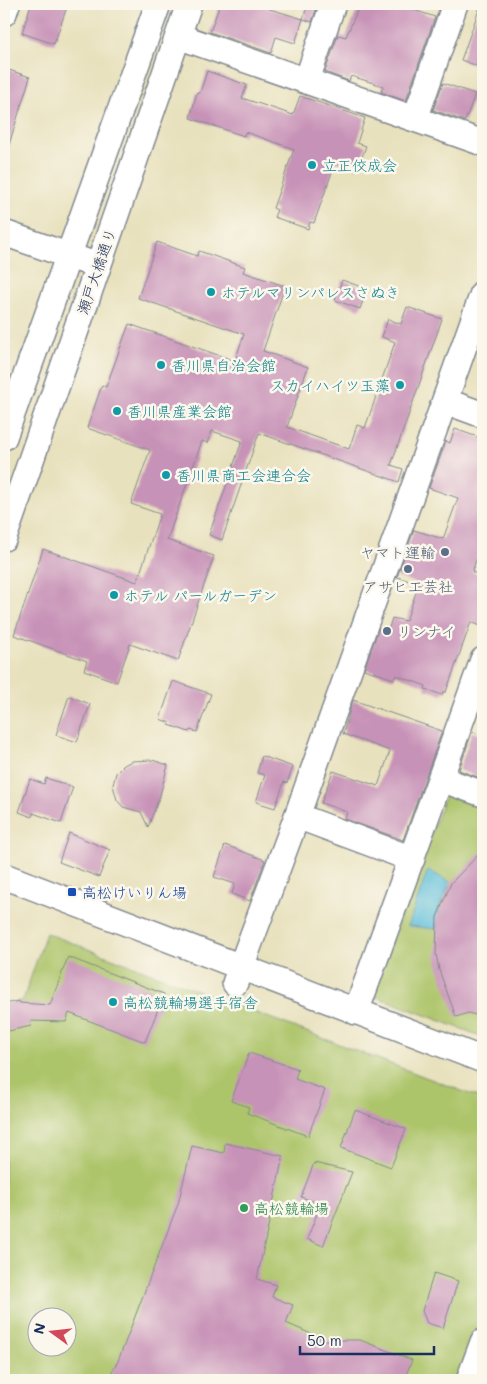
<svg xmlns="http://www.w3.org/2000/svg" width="487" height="1384" viewBox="0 0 487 1384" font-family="Mali,'Klee One',sans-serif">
<rect width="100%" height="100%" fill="#fbf7ec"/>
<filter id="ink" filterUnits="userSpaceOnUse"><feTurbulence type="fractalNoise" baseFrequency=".02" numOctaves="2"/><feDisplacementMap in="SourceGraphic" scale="10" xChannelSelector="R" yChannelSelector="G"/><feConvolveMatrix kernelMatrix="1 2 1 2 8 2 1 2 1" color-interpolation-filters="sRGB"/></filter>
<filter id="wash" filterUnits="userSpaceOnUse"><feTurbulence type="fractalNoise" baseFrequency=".0096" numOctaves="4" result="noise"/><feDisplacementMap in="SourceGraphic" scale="20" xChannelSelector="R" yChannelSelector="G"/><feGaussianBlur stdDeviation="1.12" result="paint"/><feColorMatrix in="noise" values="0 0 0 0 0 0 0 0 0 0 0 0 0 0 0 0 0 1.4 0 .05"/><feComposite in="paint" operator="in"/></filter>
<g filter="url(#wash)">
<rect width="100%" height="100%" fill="#e8e1bd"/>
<path fill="#adc56b" stroke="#647a64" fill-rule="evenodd" d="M451 792 483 803V1037L372 995 445 795Z
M46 933 483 1099V1325L464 1380H4V1005L23 1000ZM38 1316H68V1346H38Z"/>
<path fill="#5cbeda" stroke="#3c769c" d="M428 870 451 883 440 905 436 929 408 926Z"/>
<g id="blocks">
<path fill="#c792b7" d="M31 4H68L54 44 22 33Z
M220 4H272L270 9 303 19 295 43 276 37 271 53 210 32Z
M308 4 317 6 312 22 303 19Z
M360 4H416L414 10 435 17 406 101 381 92 383 86 351 76 349 81 325 72 338 35 346 37Z
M481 4H483V68L461 60Z
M6 69 30 77 7 151 4 150V78Z
M207 71 247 85 242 98 293 115 300 96 365 118 357 143 366 146 358 168 336 161 314 223 310 222 308 229 274 217 277 210 273 208 294 149 245 132 244 136 190 118 197 92 200 93Z
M443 83 475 94 465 121 433 110Z
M157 242 197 256 199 251 245 267 243 272 285 286 263 351 308 367 287 427 349 449 357 425 365 428 395 342 382 337 388 319 401 324 407 307 442 319 391 465 403 469 399 482 259 433 222 540 209 535 242 441 212 431 208 443 202 441 167 540 214 556 178 661 130 644 117 682 84 670 87 661 14 635 43 549 137 582 160 514 131 504 150 450 87 428 102 385 106 387 129 324 235 361 244 334 138 298Z
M342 280 367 289 360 309 335 300Z
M455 429 483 439V539L472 572 483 576V627L471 622 446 692H443L442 695 425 689 426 686 396 675 394 679 364 669 379 628 388 631 392 618 406 621 419 584 397 577 414 530 443 539 458 498 429 488 446 441 450 443Z
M173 681 211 694 197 732 190 730 189 732 169 725 170 723 160 719Z
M69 696 90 704 77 742 56 735Z
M353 700 442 731 403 840 345 819 347 812 321 803 333 771 378 786 390 751 343 734Z
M472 732 483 735V779L459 770Z
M262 756 293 767 287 783 284 782 275 808 256 802 265 775 257 773Z
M152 760 168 765 160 795 148 827 141 812 123 807 117 800 113 785 116 773 124 765 132 761Z
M46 778 73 787 61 823 33 813 32 817 19 812 30 779 44 784Z
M69 833 110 850 99 877 59 862Z
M225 845 265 860 250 901 232 894 235 884 214 877Z
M483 850V1017L468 1013 456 1017 439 970 436 954 437 917 451 883Z
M68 957 164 994 145 1042 69 1013 66 1022 30 1021 31 1026 4 1032V1004L19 1001 20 1003 50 1005Z
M249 1053 298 1069 295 1079 325 1090 308 1136 247 1113 249 1107 231 1101Z
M355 1110 406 1129 391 1167 341 1148Z
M225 1143 283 1156 257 1279 276 1285 272 1297 293 1305 286 1323 325 1340H360L412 1360 404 1380H107L118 1361 178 1204 192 1146 224 1153Z
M314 1163 352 1172 323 1246 307 1239 321 1204 301 1197Z
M434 1273 458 1281 443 1328 427 1323 422 1311Z"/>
</g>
</g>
<g filter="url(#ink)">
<use href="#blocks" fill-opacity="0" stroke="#82888e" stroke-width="1"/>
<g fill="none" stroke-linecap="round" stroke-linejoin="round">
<defs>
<path id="minor" d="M4 13 7 4
M178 36 483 143
M307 80 333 4
M415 119 455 4
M4 233 84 261
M445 401 483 415
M4 437 158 4
M4 538 189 4
M441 779 483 794
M297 816 412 859
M4 876 483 1060
M235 983 297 816 483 293
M356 1012 483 660
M469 1380 483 1342"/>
</defs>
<use href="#minor" stroke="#82888e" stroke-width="28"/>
<use href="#minor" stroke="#fff" stroke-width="25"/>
</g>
</g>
<g fill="#0f9aa8" stroke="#fbf7ec" stroke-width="2">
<circle cx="312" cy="165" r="5"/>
<circle cx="211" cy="292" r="5"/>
<circle cx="161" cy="365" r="5"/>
<circle cx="400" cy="385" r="5"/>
<circle cx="117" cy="411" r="5"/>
<circle cx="166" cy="475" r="5"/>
<circle cx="114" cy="595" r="5"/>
<circle cx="113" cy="1002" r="5"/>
</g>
<g fill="#5c6f8a" stroke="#fbf7ec" stroke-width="2">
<circle cx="445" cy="552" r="5"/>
<circle cx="408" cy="569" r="5"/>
<circle cx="387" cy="631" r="5"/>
</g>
<rect fill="#1a4fb4" stroke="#fbf7ec" stroke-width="2" x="67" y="887" width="10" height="10" rx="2.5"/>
<circle fill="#2e9e5b" stroke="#fbf7ec" stroke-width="2" cx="244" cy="1208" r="5"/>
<g text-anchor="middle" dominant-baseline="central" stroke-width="5" stroke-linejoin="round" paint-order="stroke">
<g font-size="15" fill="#0d838f" stroke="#fbf7ec" text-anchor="start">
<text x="322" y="165">立正佼成会</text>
<text x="221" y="292">ホテルマリンパレスさぬき</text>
<text x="171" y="365">香川県自治会館</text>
<text x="390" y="385" text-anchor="end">スカイハイツ玉藻</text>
<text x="127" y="411">香川県産業会館</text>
<text x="176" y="475">香川県商工会連合会</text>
<text x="124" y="595">ホテル パールガーデン</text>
<text x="123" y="1002">高松競輪場選手宿舎</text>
</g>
<g font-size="15" fill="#1b2f5e" stroke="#fbf7ec">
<text transform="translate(96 271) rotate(-71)">瀬戸大橋通り</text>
</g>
<g font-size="15" fill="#4e5e75" stroke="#fbf7ec" text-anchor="end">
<text x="435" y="552">ヤマト運輸</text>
<text x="408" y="586" text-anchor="middle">アサヒ工芸社</text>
<text x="397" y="631" text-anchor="start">リンナイ</text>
</g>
<g font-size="15" fill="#164399" stroke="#fbf7ec" text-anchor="start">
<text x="82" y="892">高松けいりん場</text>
</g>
<g font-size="15" fill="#27864d" stroke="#fbf7ec" text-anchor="start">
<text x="254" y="1208">高松競輪場</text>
</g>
</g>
<rect width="487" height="1384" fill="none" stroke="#fbf7ec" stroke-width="20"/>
<g transform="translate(52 1332) rotate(285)"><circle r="24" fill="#fbf7ec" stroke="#a1a7b3"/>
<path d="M0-4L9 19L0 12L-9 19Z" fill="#d1495b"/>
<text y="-8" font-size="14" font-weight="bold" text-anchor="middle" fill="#1b2f5e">N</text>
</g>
<path d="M300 1346v8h134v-8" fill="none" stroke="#1b2f5e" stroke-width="2.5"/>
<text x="307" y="1346" font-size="15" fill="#1b2f5e" stroke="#fbf7ec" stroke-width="4" paint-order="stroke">50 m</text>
</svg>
